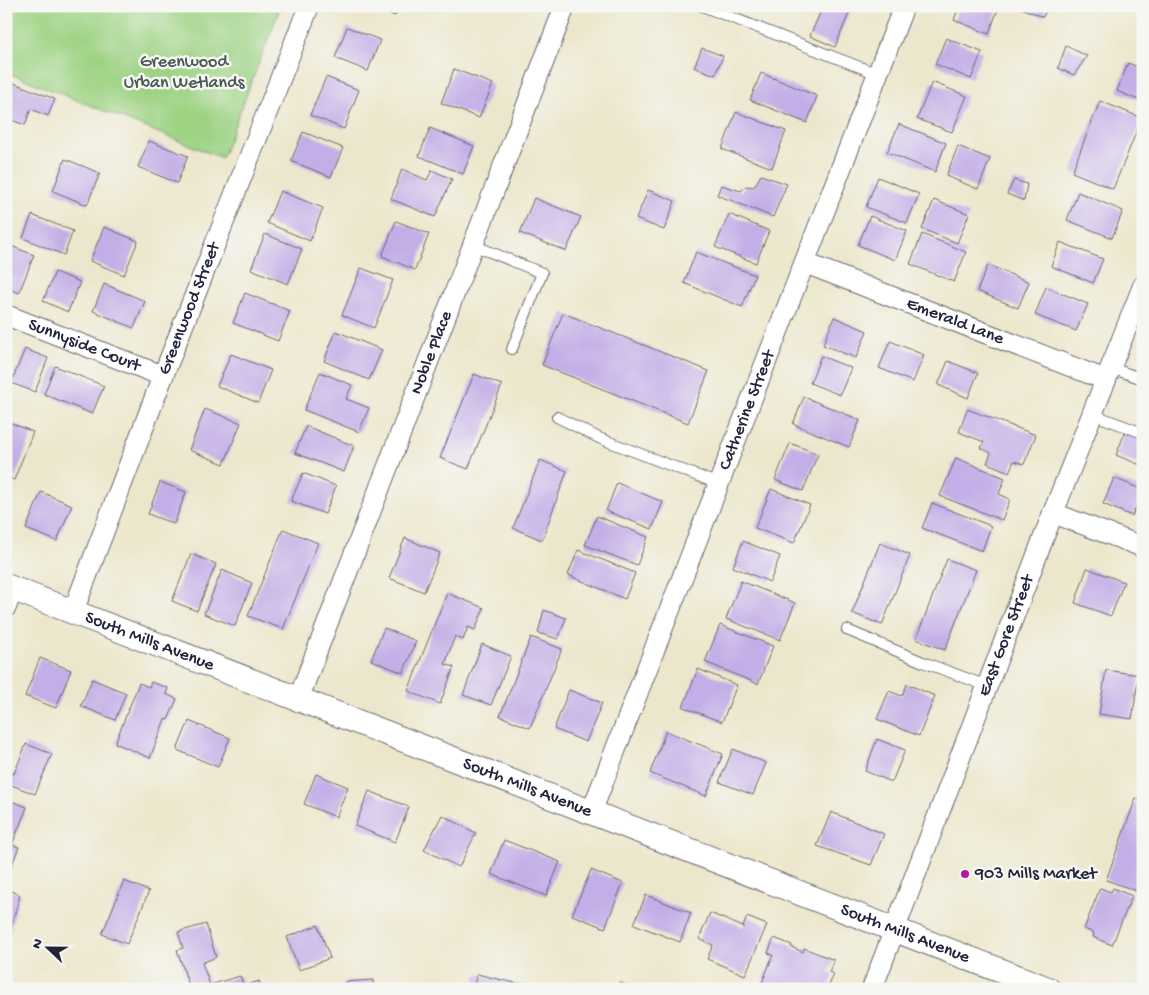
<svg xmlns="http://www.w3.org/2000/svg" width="1149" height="995" viewBox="0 0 1149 995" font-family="'Gochi Hand',sans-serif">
<rect width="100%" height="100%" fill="#f6f6f2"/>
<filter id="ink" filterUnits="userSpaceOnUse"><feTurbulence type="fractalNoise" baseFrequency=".02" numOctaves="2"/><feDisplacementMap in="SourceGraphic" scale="10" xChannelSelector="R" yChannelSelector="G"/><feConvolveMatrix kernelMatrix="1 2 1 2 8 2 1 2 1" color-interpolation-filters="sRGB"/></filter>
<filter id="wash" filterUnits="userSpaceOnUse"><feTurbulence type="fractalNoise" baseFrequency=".0096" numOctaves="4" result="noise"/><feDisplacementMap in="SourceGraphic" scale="20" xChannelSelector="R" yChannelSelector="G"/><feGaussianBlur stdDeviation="1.12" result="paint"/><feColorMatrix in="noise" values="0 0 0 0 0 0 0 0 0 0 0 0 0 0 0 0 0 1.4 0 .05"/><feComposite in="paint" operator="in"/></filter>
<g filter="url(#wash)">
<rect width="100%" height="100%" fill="#ece7cc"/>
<path fill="#9ed384" stroke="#607a60" d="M6 6H281L222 158 6 72Z"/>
<g id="blocks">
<path fill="#c4aee7" d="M372 6H399L395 16Z
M823 6H852L835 47 810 36Z
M959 6H999L989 34 954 20Z
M1016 6H1048L1043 17Z
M347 27 380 40 368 71 335 58Z
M946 38 982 52 971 79 935 64Z
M1066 46 1087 56 1074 75 1058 68Z
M702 48 723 56 715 75 694 67Z
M1128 63 1143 69V102L1117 91Z
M454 69 493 84 479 118 441 103Z
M761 73 817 96 807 123 750 100Z
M326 77 359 90 344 129 310 115Z
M6 80 55 99 48 116 31 109 25 125 6 118Z
M932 82 967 96 952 132 917 119Z
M1100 101 1142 118 1113 189 1072 172Z
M736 112 786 131 772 168 722 149Z
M899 124 946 143 935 172 887 152Z
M430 128 474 146 463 174 419 156Z
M303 132 343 148 331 177 291 161Z
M149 141 188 156 177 183 138 167Z
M958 146 990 159 978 189 946 176Z
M65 159 100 173 87 205 53 191Z
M402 169 427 180 432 170 452 179 435 217 391 199Z
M761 175 787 184 773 217 717 195 721 185 741 191 746 186 754 187Z
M878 177 919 194 907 223 866 207Z
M1014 180 1027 184 1024 201 1007 194Z
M648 190 675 201 664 230 636 219Z
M280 191 323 208 310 241 267 223Z
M1078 192 1123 211 1112 238 1067 220Z
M534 198 581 217 566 251 520 233Z
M934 200 969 214 957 243 922 229Z
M729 214 769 231 756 263 715 247Z
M32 215 73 231 64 255 23 238Z
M870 216 907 231 895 260 858 245Z
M396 221 429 234 415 270 382 256Z
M104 227 138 241 124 275 90 261Z
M265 234 302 249 288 284 251 269Z
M922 234 966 252 954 282 910 264Z
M1060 242 1103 259 1093 283 1051 266Z
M11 246 34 255 19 293 6 288V258Z
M696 252 755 275 742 307 684 283Z
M988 265 1029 282 1018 308 977 291Z
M361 268 393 280 374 328 342 315Z
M55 272 80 282 68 312 43 301Z
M104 284 145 301 134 328 93 311Z
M1046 287 1088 304 1076 331 1035 315Z
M245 293 290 311 278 341 233 323Z
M563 313 709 371 688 423 542 365Z
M834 317 867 331 856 358 823 345Z
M336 331 382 350 369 380 324 361Z
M890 341 924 355 913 382 879 368Z
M25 349 48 358 35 392 11 383Z
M231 354 271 370 258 403 217 386Z
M821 356 851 368 840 395 810 383Z
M948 361 978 373 968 398 938 385Z
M55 366 104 386 92 414 44 394Z
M320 372 352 385 346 399 369 408 359 432 304 410Z
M474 374 502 385 468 469 440 458Z
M804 397 860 420 849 447 793 424Z
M205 409 241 423 224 464 189 450Z
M967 409 1036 435 1024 464 1014 461 1009 472 987 463 991 453 981 448 984 442 959 432Z
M6 421 33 432 14 480 6 477Z
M306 426 354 446 344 472 295 453Z
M1126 430 1143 437V466L1116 455Z
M790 443 818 454 803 491 775 480Z
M956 458 1005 478 999 494 1010 499 1002 520 940 496Z
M540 460 567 471 542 540 513 528Z
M303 473 336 486 325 514 291 501Z
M1114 478 1143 490 1132 516 1103 504Z
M160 482 186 492 174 524 148 514Z
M617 483 663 502 652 529 606 511Z
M771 489 810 505 794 543 755 528Z
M41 492 72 505 57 541 26 529Z
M932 503 991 526 982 551 922 528Z
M597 516 648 537 637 565 585 545Z
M283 529 318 543 283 629 248 616Z
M405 538 440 553 424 592 389 578Z
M743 541 780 556 770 582 733 567Z
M880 543 910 555 882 625 852 613Z
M578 550 635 573 625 599 568 575Z
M191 554 216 564 197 611 172 601Z
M947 559 976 570 945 650 916 639Z
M1087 568 1124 582 1111 616 1075 603Z
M222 570 252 583 235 626 204 614Z
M741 581 795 603 780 640 726 619Z
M447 593 484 608 475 630 468 627 463 640 455 636 445 664 454 667 440 704 408 691Z
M544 610 566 618 558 639 538 633Z
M720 625 773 646 758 684 705 662Z
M384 628 416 641 403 673 371 660Z
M531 637 562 649 530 728 500 716Z
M482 644 511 656 491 705 463 695Z
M40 658 71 670 56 708 25 696Z
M698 669 737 685 722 722 683 707Z
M1106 670 1139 675 1132 719 1099 714Z
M92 679 126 693 115 720 81 706Z
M151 682 168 688 166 694 177 699 168 720 165 719 150 758 115 743 139 683 149 687Z
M907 684 935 696 919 736 877 719 889 691 902 696Z
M569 690 602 703 586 742 554 729Z
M189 721 230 738 218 767 177 750Z
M666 731 723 754 706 796 650 773Z
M877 739 905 750 892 782 865 771Z
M26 744 52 754 35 794 6 783V771L14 774Z
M733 749 766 763 753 795 719 782Z
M316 774 348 787 336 817 304 804Z
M369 791 409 807 395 842 355 826Z
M1136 798 1143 801V893L1106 880Z
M6 799 27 807 12 845 19 847 8 875 6 874Z
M831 812 884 834 871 865 817 846Z
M442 815 476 833 459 867 424 850Z
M504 840 560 862 546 896 491 874Z
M591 870 623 883 605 928 572 915Z
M124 881 149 891 127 944 102 934Z
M1100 888 1111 892 1113 888 1132 896 1112 945 1093 937 1094 933 1084 929Z
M6 889 20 895 7 941H6Z
M646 895 691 913 680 942 634 924Z
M710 913 743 927 747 917 767 925 745 975 707 959 713 945 699 939Z
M206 924 216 957 202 963 210 985 240 976 244 986 259 981 262 989H190L177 950 183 948 178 932Z
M318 925 330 958 299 970 287 937Z
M774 938 792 945 791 947 803 952 804 948 834 960 829 972 834 974 828 988 818 985 817 989 760 988 773 955 768 953Z
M477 974 536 988V989H473Z
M373 980V989H345L344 982Z
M619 982 636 989H617Z"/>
</g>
</g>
<g filter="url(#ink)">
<use href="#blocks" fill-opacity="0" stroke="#69676e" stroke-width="1"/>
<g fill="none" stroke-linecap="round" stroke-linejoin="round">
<defs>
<path id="service" d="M702 6 878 74
M473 245 542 273 512 349
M1111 368 1143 379
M1092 414 1143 433
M557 417 599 438 719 484
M847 630 923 662 987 686"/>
<g id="minor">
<path id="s1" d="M805 263 1106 380"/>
<path id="s2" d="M6 315 163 376"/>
<path d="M1053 513 1143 547"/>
<path d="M6 607 13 589"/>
<path id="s3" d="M73 612 163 376 309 6"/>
<path id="s4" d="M298 700 565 6"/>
<path id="s5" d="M591 813 904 6"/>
<path id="s6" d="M872 989 1053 513 1143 286"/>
</g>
<g id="tertiary">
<path id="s7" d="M6 586 1048 989"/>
</g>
</defs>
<use href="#service" stroke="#69676e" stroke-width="12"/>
<use href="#minor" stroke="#69676e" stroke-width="22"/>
<use href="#tertiary" stroke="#69676e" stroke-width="26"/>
<use href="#service" stroke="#fff" stroke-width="10"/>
<use href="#minor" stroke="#fff" stroke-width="20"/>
<use href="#tertiary" stroke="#fff" stroke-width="24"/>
</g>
</g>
<circle fill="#b5179e" stroke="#f6f6f2" stroke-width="2" cx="965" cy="874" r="5"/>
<g text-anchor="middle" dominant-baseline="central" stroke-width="5" stroke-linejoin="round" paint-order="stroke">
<g font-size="18" fill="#475751" stroke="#f6f6f2">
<text x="184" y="62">Greenwood<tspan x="184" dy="21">Urban Wetlands</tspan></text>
</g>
<g font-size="18" fill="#22223b" stroke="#f6f6f2">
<text stroke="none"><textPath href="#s3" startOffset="325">Greenwood Street</textPath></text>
<text stroke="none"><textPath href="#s1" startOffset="161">Emerald Lane</textPath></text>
<text stroke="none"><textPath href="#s2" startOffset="84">Sunnyside Court</textPath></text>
<text stroke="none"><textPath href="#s4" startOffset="372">Noble Place</textPath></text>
<text stroke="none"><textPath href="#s5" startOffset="432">Catherine Street</textPath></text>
<text stroke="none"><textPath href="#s6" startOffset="378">East Gore Street</textPath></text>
<text stroke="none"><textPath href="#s7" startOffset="154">South Mills Avenue</textPath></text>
<text stroke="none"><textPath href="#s7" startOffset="559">South Mills Avenue</textPath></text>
<text stroke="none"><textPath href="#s7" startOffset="964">South Mills Avenue</textPath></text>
</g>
<g font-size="18" fill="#22223b" stroke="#f6f6f2" text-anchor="start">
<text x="975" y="874">903 Mills Market</text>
</g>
</g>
<rect width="1149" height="995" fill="none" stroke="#f6f6f2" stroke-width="25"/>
<g transform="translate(48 948) rotate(292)" stroke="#f6f6f2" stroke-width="4" paint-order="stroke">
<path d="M0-4L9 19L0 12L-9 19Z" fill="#22223b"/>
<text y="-8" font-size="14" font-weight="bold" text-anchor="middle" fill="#22223b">N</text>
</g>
</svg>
